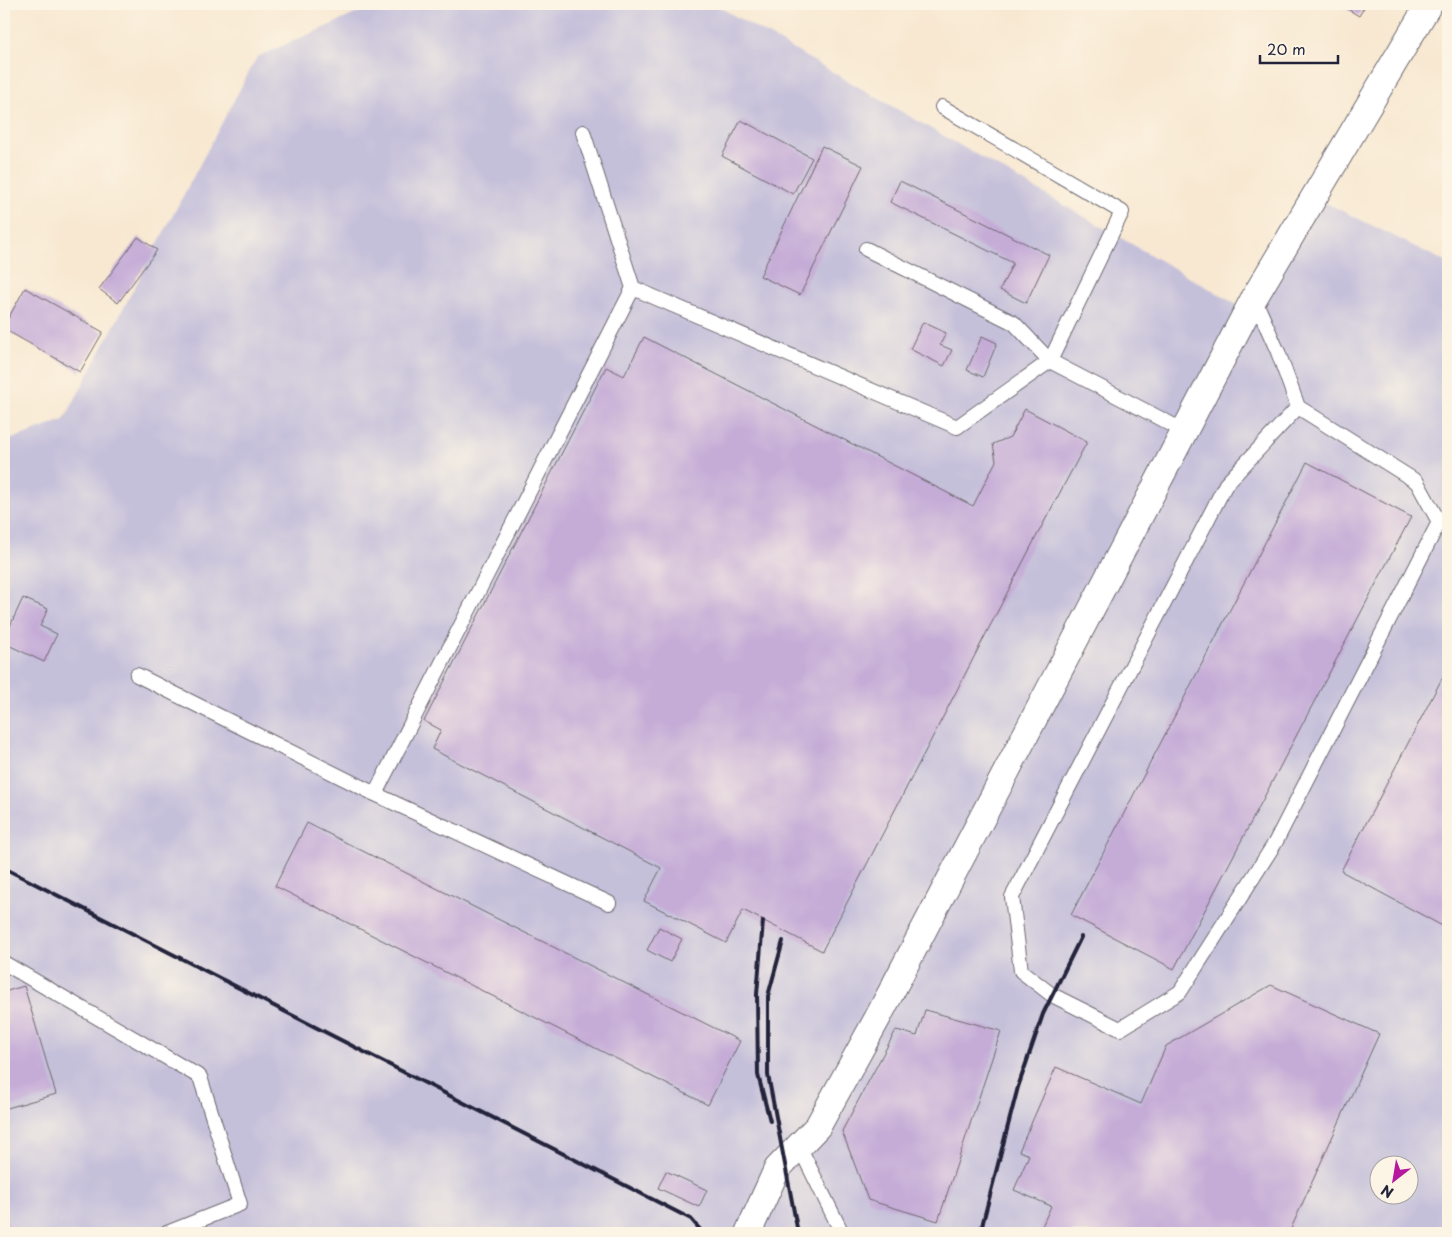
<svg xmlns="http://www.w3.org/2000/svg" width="1452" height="1237" viewBox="0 0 1452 1237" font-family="'Playpen Sans',sans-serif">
<rect width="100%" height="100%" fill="#fcf5e5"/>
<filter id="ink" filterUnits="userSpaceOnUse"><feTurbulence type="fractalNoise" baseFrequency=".02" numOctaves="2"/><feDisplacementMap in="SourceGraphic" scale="10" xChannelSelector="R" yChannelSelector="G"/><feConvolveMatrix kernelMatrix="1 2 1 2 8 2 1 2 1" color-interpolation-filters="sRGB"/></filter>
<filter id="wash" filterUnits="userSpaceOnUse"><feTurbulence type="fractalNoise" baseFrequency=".0096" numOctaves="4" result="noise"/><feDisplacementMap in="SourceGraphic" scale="20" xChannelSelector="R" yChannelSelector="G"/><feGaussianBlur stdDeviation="1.12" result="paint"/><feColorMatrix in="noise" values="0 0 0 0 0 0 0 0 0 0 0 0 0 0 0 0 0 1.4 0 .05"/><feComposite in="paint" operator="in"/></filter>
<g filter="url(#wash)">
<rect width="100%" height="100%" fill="#f8e8d1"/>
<path fill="#c5c0da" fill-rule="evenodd" d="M378 4H714L1243 308 1304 192 1448 263V1233H4V436L12 439 64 420 257 57ZM1380 1164H1410V1194H1380Z"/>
<g id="blocks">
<path fill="#c5acd7" d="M1339 4H1366L1359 16Z
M741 120 812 158 793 194 722 156Z
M822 146 863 166 800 295 760 276Z
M900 181 1049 255 1026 303 1000 290 1013 263 890 202Z
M138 237 157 250 118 303 99 289Z
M25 288 103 332 80 372 4 329V326Z
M923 322 946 333 940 345 952 350 944 366 910 349Z
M982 336 997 343 983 377 967 370Z
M644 337 973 506 996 461 993 444 1010 437 1025 409 1087 442 1035 539 822 951 743 910 726 943 644 901 661 868 432 749 441 730 424 721 606 367 624 376Z
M1307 462 1411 517 1174 969 1071 915Z
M23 598 48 609 40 626 57 634 44 662 4 643V639Z
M1448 667V929L1341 871Z
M307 823 740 1041 708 1105 275 886Z
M659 927 682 939 670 962 647 950Z
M1271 985 1379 1034 1289 1233H1039L1051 1206 1014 1190 1029 1155 1019 1151 1056 1067 1141 1104 1166 1046Z
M24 986 56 1094 4 1109V992Z
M925 1010 1001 1031 938 1221 868 1200 842 1131 896 1030 917 1036Z
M666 1171 707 1190 699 1207 658 1188Z
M4 1209V1208L11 1233H4Z"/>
</g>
</g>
<g filter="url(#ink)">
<use href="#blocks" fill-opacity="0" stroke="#6d6770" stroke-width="1"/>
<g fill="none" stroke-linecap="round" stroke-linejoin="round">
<defs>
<path id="lane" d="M583 132 633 288
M866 249 1014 323 1050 361 1184 431
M1254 298 1278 352 1298 407 1417 482 1439 522 1275 843 1180 992 1120 1029 1052 995 1021 971 1012 897 1226 484 1298 407
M137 675 375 794 633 288 957 427 1050 361 1122 212 942 107
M375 794 609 903
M4 963 200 1077 240 1204 167 1233
M799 1146 842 1233"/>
<path id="street" d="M748 1233 777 1169 818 1126 877 1019 1254 298 1429 4"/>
</defs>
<use href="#lane" stroke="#6d6770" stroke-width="16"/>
<use href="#street" stroke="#6d6770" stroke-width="28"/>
<use href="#lane" stroke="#fff" stroke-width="14"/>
<use href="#street" stroke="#fff" stroke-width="26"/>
<path stroke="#22223b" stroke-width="4" d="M4 868 691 1219 703 1233
M763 921 757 994 758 1075 770 1121
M783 941 768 996V1075L798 1233
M981 1233 983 1222 1018 1087 1043 1014 1081 937"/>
</g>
</g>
<rect width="1452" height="1237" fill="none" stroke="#fcf5e5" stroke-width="20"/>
<g transform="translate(1394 1180) rotate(211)"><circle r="24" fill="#fcf5e5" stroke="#a5a1a1"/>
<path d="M0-4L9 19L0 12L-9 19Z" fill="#b5179e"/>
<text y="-8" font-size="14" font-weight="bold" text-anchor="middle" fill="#22223b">N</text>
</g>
<path d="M1260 55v8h78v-8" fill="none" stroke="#22223b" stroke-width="2.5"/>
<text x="1267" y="55" font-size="15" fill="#22223b" stroke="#fcf5e5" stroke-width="4" paint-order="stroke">20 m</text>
</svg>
